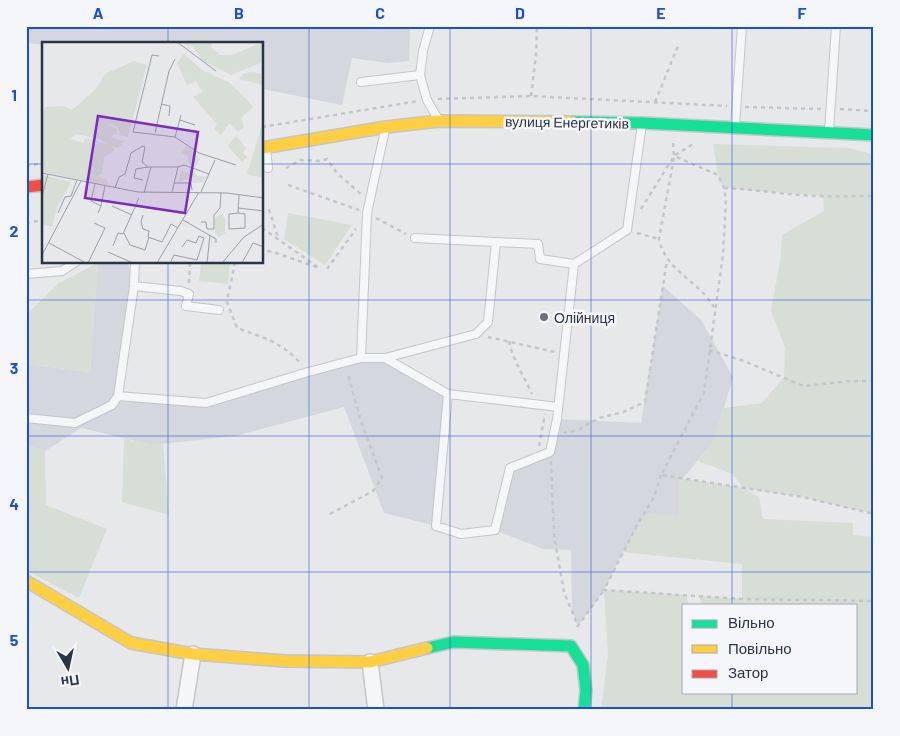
<svg xmlns="http://www.w3.org/2000/svg" width="900" height="736" viewBox="0 0 900 736" font-family="Barlow,sans-serif">
<rect width="100%" height="100%" fill="#e6e8ea"/>
<path fill="#d4d7dd" d="M26 26H410L409 61 388 63 352 58 342 105 263 89 262 44 44 45 26 43Z
M98 262 128 263 134 286 118 396 206 403 361 358H385L448 394 436 526 384 513 344 407 235 436 152 445 81 428 45 451 26 445V364L90 372Z
M663 286 701 320 733 377 714 441 679 483V516L645 514 623 552 604 590 578 626 572 611 571 550 543 549 495 530 510 468 550 452 557 419 641 423Z"/>
<path fill="#d6ded6" d="M713 144 850 148 874 155V514L803 497 745 489 759 497 763 519 853 523V535L874 537V710H601L608 655 604 590 686 595 689 605H684V692H856V605H702L699 596 742 599V564L623 552 645 514 679 515V478L743 488 733 474 698 461 714 441 724 408 762 403 784 377 785 347 771 311 781 256 782 235 824 211 823 196 724 188 718 175Z
M288 213 352 225 325 265 284 239Z
M98 263 90 372 26 364V306L31 310 59 283Z
M201 263H230L228 284 199 281Z
M124 439 152 445 163 444 169 515 122 502Z
M26 445 45 451 46 505 107 529 79 598 26 570Z"/>
<g fill="none" stroke-linecap="round" stroke-linejoin="round">
<defs>
<path id="lane" d="M420 75 423 51 430 26
M361 82 420 75 427 100 438 119
M735 126 742 26
M829 131 836 26
M266 149 268 168
M496 242 538 244 540 259 574 264
M135 262 134 286 118 396 206 403 308 372 361 358H385L448 394 436 526 461 534 495 530 510 468 550 452 557 419 574 264 627 230 642 124
M26 274 62 271 76 262
M134 286 181 291 189 294 186 306 219 310
M361 358 367 213 385 130
M385 358 476 334 488 322 496 242 415 238
M448 394 558 407
M26 418 75 423 112 405 118 396"/>
<path id="street" d="M370 662 376 710
M184 710 193 654"/>
<path id="fast" d="M572 122 642 123 874 135
M427 648 454 642 571 646 583 665 586 690 584 710"/>
<path id="slow" d="M262 148 386 127 439 121 572 122
M26 581 131 643 193 654 285 661 370 662 427 648"/>
<path id="jam" d="M26 187 44 185"/>
</defs>
<use href="#lane" stroke="#c4c6c8" stroke-width="10"/>
<use href="#street" stroke="#c4c6c8" stroke-width="18"/>
<use href="#fast" stroke="#c4c6c8" stroke-width="14"/>
<use href="#slow" stroke="#c4c6c8" stroke-width="14"/>
<use href="#jam" stroke="#c4c6c8" stroke-width="14"/>
<path stroke="#c5c6ca" stroke-width="2.5" stroke-dasharray="4 4" stroke-linecap="butt" d="M531 96 536 55 537 26
M438 99 531 96 727 106
M655 102 678 46
M745 107 822 109
M840 109 874 111
M262 127 418 101
M673 143 674 156 718 175 724 188 726 199 723 254 704 393 661 475 803 497 874 514
M674 158 659 239C664 265 687 276 704 294 708 298 711 303 714 307
M26 166 44 163
M286 168 300 160 321 161 327 159 337 173 362 195
M288 185 359 210
M724 188C749 189 774 193 799 195 824 197 849 196 874 196
M269 209 278 238
M641 209 674 156 693 144
M376 218 406 234
M26 223 44 220
M262 228 319 268 273 252 262 250
M637 233 659 239
M235 262 227 302 237 328C264 338 282 342 302 365
M327 269 356 229
M189 283 190 262
M488 337 555 352
M509 341C513 361 524 376 532 394
M709 350 744 361 803 386 851 381H874
M563 433 578 430 599 418 623 412 645 402 667 260
M539 446 545 414
M551 461 554 535 564 592 578 626
M661 475 654 497 636 527 604 590 742 599 874 601
M330 514 373 491 382 478 361 421 349 379V372
M577 627 604 590"/>
<use href="#lane" stroke="#f5f6f7" stroke-width="8"/>
<use href="#street" stroke="#f5f6f7" stroke-width="15"/>
<use href="#fast" stroke="#16e098" stroke-width="11"/>
<use href="#slow" stroke="#ffcf43" stroke-width="11"/>
<use href="#jam" stroke="#f24e42" stroke-width="11"/>
</g>
<path fill="none" stroke="#1d4ed8" stroke-width="1" stroke-opacity="0.55" d="M168 26V44M309 26V710M450 26V710M591 26V710M732 26V605M26 164H44M262 164H874M168 262V710M26 300H874M26 436H874M26 572H874M732 692V710"/>
<circle fill="#6c737f" stroke="#f4f6f9" stroke-width="2" cx="544" cy="317" r="5"/>
<g text-anchor="middle" dominant-baseline="central" stroke-width="5" stroke-linejoin="round" paint-order="stroke">
<g font-size="14" fill="#2b3445" stroke="#f4f6f9">
<text transform="translate(567 122) rotate(1)">вулиця Енергетиків</text>
</g>
<g font-size="14" fill="#2b3445" stroke="#f4f6f9" text-anchor="start">
<text x="554" y="317">Олійниця</text>
</g>
</g>
<g transform="translate(42 42)">
<rect width="221" height="221" fill="#e6e8ea"/>
<path d="M138 0H171L169 5 178 13H190L221 0V20L189 33 160 18 151 5ZM142 12 160 28 188 41 207 60 211 65 199 76 202 85 196 90 187 81 179 93 172 87 175 82 151 55 160 50 154 39 145 43 135 21ZM92 19 105 23 86 95 77 93 76 86 72 83 63 81 75 87V93L71 92 70 96 83 99 76 106 69 104 73 108 62 116 60 131 55 134 65 138 66 143 0 130V73L3 65 22 64 30 68 54 47 63 32ZM34 92 57 97 67 103 49 97 43 96 42 101 28 97ZM212 30 221 32V43L197 37 202 31ZM221 79 222 136H221L205 132ZM194 93 204 106 201 111 205 115 200 120 186 104ZM144 104 158 117 153 126 146 121V114L140 111ZM148 127 156 134 163 135 162 140 151 141 145 137 136 141 139 128 147 131ZM0 133 29 140 15 166 10 185 0 182ZM179 172 183 176V191L177 195 173 191V176Z" fill="#d6ded6" fill-rule="evenodd"/>
<path fill="none" stroke="#9ba0a8" stroke-width="1" d="M135 0 174 29M117 14 110 13 91 90 133 95 157 111 194 123M119 62 128 64 127 74M138 78 153 83M113 91 127 29 133 17M133 95 139 73M136 125 142 123 167 132M0 131 96 150 185 151 222 156M101 138 92 136 94 127 106 125M132 141H149L150 148M53 142 49 159 59 164 56 171M73 146 77 135 83 132 89 111 101 104 103 105 100 120 106 125H136L130 150M159 150 173 118M102 151 109 125M0 154 6 132M59 164 63 144M70 164 90 173M196 166 222 169M16 171 23 155 29 154 35 138M196 171 187 172V187L203 186V172L196 171 197 153M101 173 99 180 101 187 107 189 106 195 120 200 129 182 136 186M141 178 174 197V201M159 180H164L165 187H172V173L178 166 179 150M82 191 88 203 103 208 107 195M7 201 44 221M71 204 76 191 81 192 97 156M66 210 91 221M0 213 39 139M46 221 63 186 52 181M115 221 157 150M131 221 129 219 132 213 155 218 162 196 157 194 154 201 145 198 140 205M165 221 168 193M180 221 202 195 222 182M200 221 211 201 222 205"/>
<path fill="#7b2cbf" fill-opacity="0.15" stroke="#7b2cbf" stroke-width="2.5" d="M56 74 156 90 143 171 43 156Z"/>
<rect width="221" height="221" fill="none" stroke="#2b3445" stroke-width="2.5"/>
</g>
<rect width="900" height="736" fill="none" stroke="#f4f6f9" stroke-width="55"/>
<rect x="682" y="604" width="175" height="90" fill="#f4f6f9" stroke="#a4a8b1"/>
<rect x="692" y="620" width="25" height="8" fill="#16e098" stroke="#a4a8b1"/>
<text x="728" y="628" font-size="15" fill="#2b3445">Вільно</text>
<rect x="692" y="645" width="25" height="8" fill="#ffcf43" stroke="#a4a8b1"/>
<text x="728" y="654" font-size="15" fill="#2b3445">Повільно</text>
<rect x="692" y="670" width="25" height="8" fill="#f24e42" stroke="#a4a8b1"/>
<text x="728" y="678" font-size="15" fill="#2b3445">Затор</text>
<g transform="translate(68 668) rotate(171)" stroke="#f4f6f9" stroke-width="4" paint-order="stroke">
<path d="M0-4L9 19L0 12L-9 19Z" fill="#2b3445"/>
<text y="-8" font-size="14" font-weight="bold" text-anchor="middle" fill="#2b3445">Пн</text>
</g>
<rect x="28" y="28" width="844" height="680" fill="none" stroke="#1d4ed8" stroke-width="2"/>
<g font-size="16" text-anchor="middle" font-weight="bold" fill="#1d4ed8">
<text x="98" y="19">A</text>
<text x="239" y="19">B</text>
<text x="380" y="19">C</text>
<text x="520" y="19">D</text>
<text x="661" y="19">E</text>
<text x="802" y="19">F</text>
<text x="14" y="101">1</text>
<text x="14" y="237">2</text>
<text x="14" y="374">3</text>
<text x="14" y="510">4</text>
<text x="14" y="646">5</text>
</g>
</svg>
